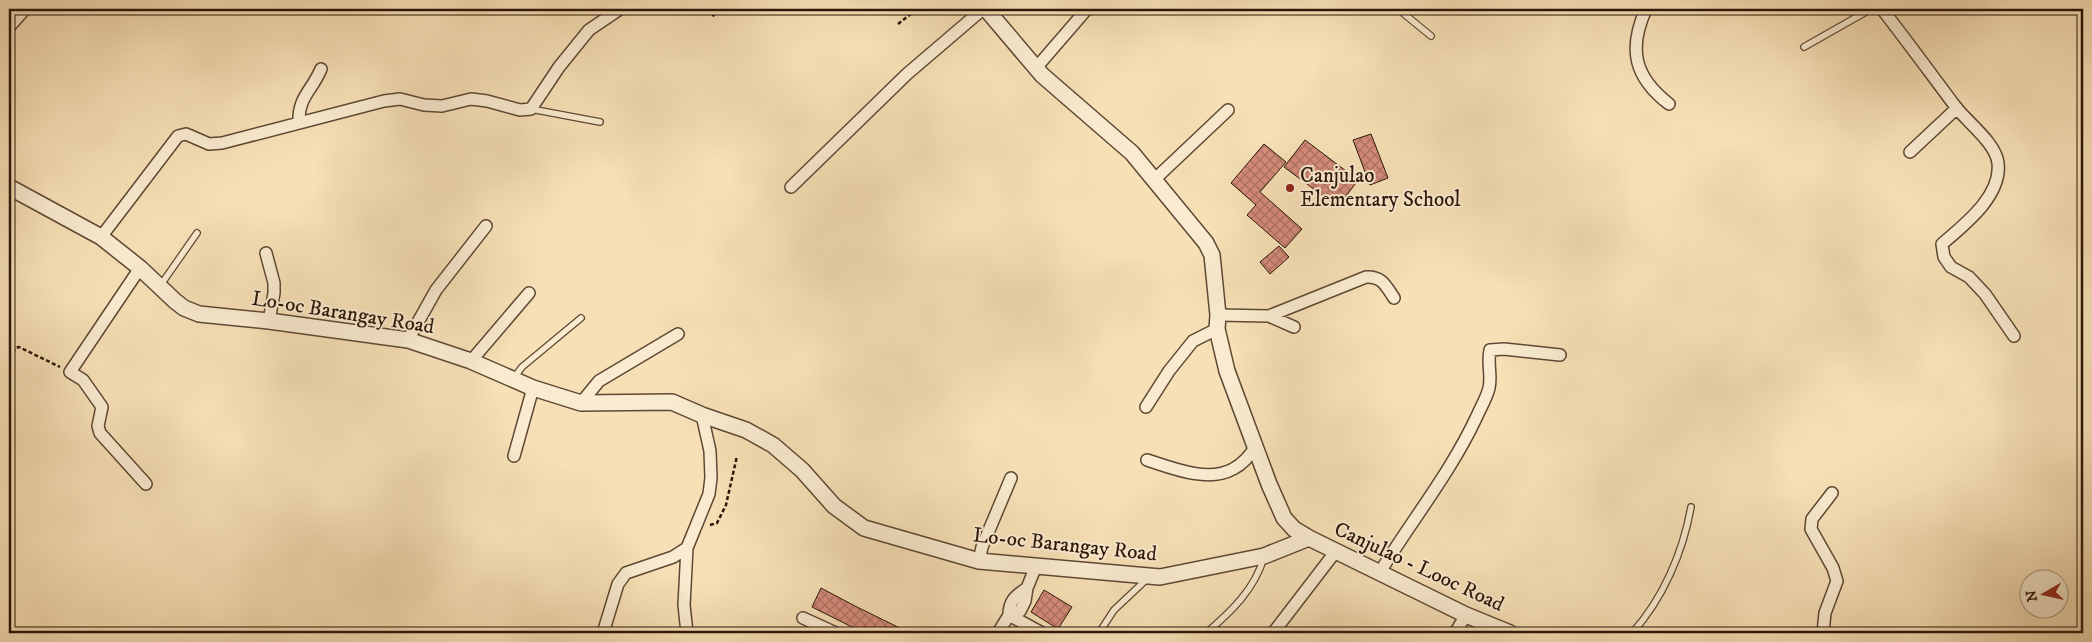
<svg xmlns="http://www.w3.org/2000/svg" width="2092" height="642" viewBox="0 0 2092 642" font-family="'IM FELL DW Pica',serif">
<defs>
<pattern id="building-cross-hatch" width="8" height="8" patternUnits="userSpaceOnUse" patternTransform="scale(1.25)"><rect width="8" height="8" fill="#d68c7b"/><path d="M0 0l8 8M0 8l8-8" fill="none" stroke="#ae7163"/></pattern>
</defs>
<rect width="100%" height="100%" fill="#f7e0b6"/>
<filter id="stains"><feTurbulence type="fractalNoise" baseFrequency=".004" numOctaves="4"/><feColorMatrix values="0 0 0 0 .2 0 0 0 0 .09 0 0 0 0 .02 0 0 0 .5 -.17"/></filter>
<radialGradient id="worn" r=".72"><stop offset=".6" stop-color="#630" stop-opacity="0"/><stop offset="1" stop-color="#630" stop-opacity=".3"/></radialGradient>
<path fill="url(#building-cross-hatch)" stroke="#2b1509" d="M1371 134 1388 178 1370 185 1353 140Z
M1305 140 1358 180 1338 207 1284 167Z
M1264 144 1286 162 1260 192 1302 229 1285 248 1247 215 1256 205 1231 183Z
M1279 246 1289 257 1270 274 1260 262Z
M821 588 855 606 910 633H864L812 607Z
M1044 590 1072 607 1058 629 1031 612Z"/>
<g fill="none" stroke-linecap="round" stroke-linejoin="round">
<defs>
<path id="service" d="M1398 9 1431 36
M1804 47 1871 9
M531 109 600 122
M160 286 197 233
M513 379 522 367 581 318
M1099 633 1114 610 1148 578
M1206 633C1231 612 1255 589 1264 557
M1632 633C1663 599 1683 552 1691 507"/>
<path id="minor" d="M1646 9C1628 49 1634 77 1669 104
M1882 9C1907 41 1931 74 1955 106 1967 122 1996 143 1998 163 2002 196 1964 225 1942 244L1944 257 1951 267 1969 277 1985 294 2014 336
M9 27 25 9
M1036 68 1087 9
M299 122C298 97 312 91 321 69
M1910 152 1957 108
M1155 179 1228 110
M791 187 907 74 983 9
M101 237 178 136 186 134 209 144 222 143 384 101 400 99 424 105 442 106 471 99 487 101 520 110 531 109 559 67 589 30 620 9
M266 253 274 283V293L269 321
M140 268 70 372 83 380 102 407 98 426 100 433 146 484
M1218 315 1269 316 1294 327
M1269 316 1366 277C1382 276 1386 286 1394 298
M408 340 436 290 486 226
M471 361 529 293
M581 403 599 381 678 334
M1146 407 1169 371 1193 341 1217 329
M514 456 533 388
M1147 460C1172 468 1208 483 1233 469 1243 464 1249 456 1255 448
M979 561 982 547 1011 478
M1380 572C1412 520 1451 472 1477 416 1481 407 1487 397 1489 388 1492 376 1487 363 1490 350L1504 349 1560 355
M1009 615 1042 633
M1009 615C1009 601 1015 596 1027 588
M803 618 836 633
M603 633 618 584 626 573 673 557 687 548 709 494 711 478 710 451 702 415
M687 633 684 605 687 548
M998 633 1009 615 1020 611 1025 601 1027 588 1036 566
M1273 633 1336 551
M1455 633 1466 615
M1823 633 1825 613 1837 581 1833 568 1811 529 1812 519 1832 493"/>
<path id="tertiary" d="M986 9 1042 75 1132 153 1206 243 1212 255 1218 315 1217 329 1227 371 1269 484 1284 518 1294 529 1309 538 1466 615 1510 633
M9 187 101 237 140 268 175 301 184 308 199 314 269 321 408 340 471 361 533 388 581 403 672 402 702 415 746 430 773 445 802 470 834 506 864 528 979 561 1160 577 1264 556 1309 538"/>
</defs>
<use href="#service" stroke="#5e4834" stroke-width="8"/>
<use href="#minor" stroke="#5e4834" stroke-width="14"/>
<use href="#tertiary" stroke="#5e4834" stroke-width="18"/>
<path stroke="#2b1509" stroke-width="2.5" stroke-dasharray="4 2.5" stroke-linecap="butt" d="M707 9 715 17
M898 24 917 9
M9 358 16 348 19 347 60 367
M710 525 717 523 726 505 737 456"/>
<use href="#service" stroke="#faebd0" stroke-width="5.5"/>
<use href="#minor" stroke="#faebd0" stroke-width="11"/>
<use href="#tertiary" stroke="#faebd0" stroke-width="15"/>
</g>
<circle fill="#8f2418" stroke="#faebd0" stroke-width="2" cx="1290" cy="188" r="5"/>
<g text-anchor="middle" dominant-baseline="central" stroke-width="4" stroke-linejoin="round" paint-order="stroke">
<g font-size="21" fill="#2b1509" stroke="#faebd0" text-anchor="start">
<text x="1300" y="176">Canjulao<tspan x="1300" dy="24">Elementary School</tspan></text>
</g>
<g font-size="21" fill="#2b1509" stroke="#faebd0">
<text transform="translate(343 313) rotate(9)">Lo-oc Barangay Road</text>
<text transform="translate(1065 545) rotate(6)">Lo-oc Barangay Road</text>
<text transform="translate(1419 567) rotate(25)">Canjulao - Looc Road</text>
</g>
</g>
<rect width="2092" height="642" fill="none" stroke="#f7e0b6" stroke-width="30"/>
<rect x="10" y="10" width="2072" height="622" fill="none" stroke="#2b1509" stroke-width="2.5"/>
<rect x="15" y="15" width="2062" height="612" fill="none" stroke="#2b1509"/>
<g transform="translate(2044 594) rotate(261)"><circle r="24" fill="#faebd0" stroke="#a79580"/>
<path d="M0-4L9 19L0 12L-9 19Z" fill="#8f2418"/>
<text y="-8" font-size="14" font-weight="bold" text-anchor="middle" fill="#2b1509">N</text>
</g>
<rect width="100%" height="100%" filter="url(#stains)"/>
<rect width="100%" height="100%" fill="url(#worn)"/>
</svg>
